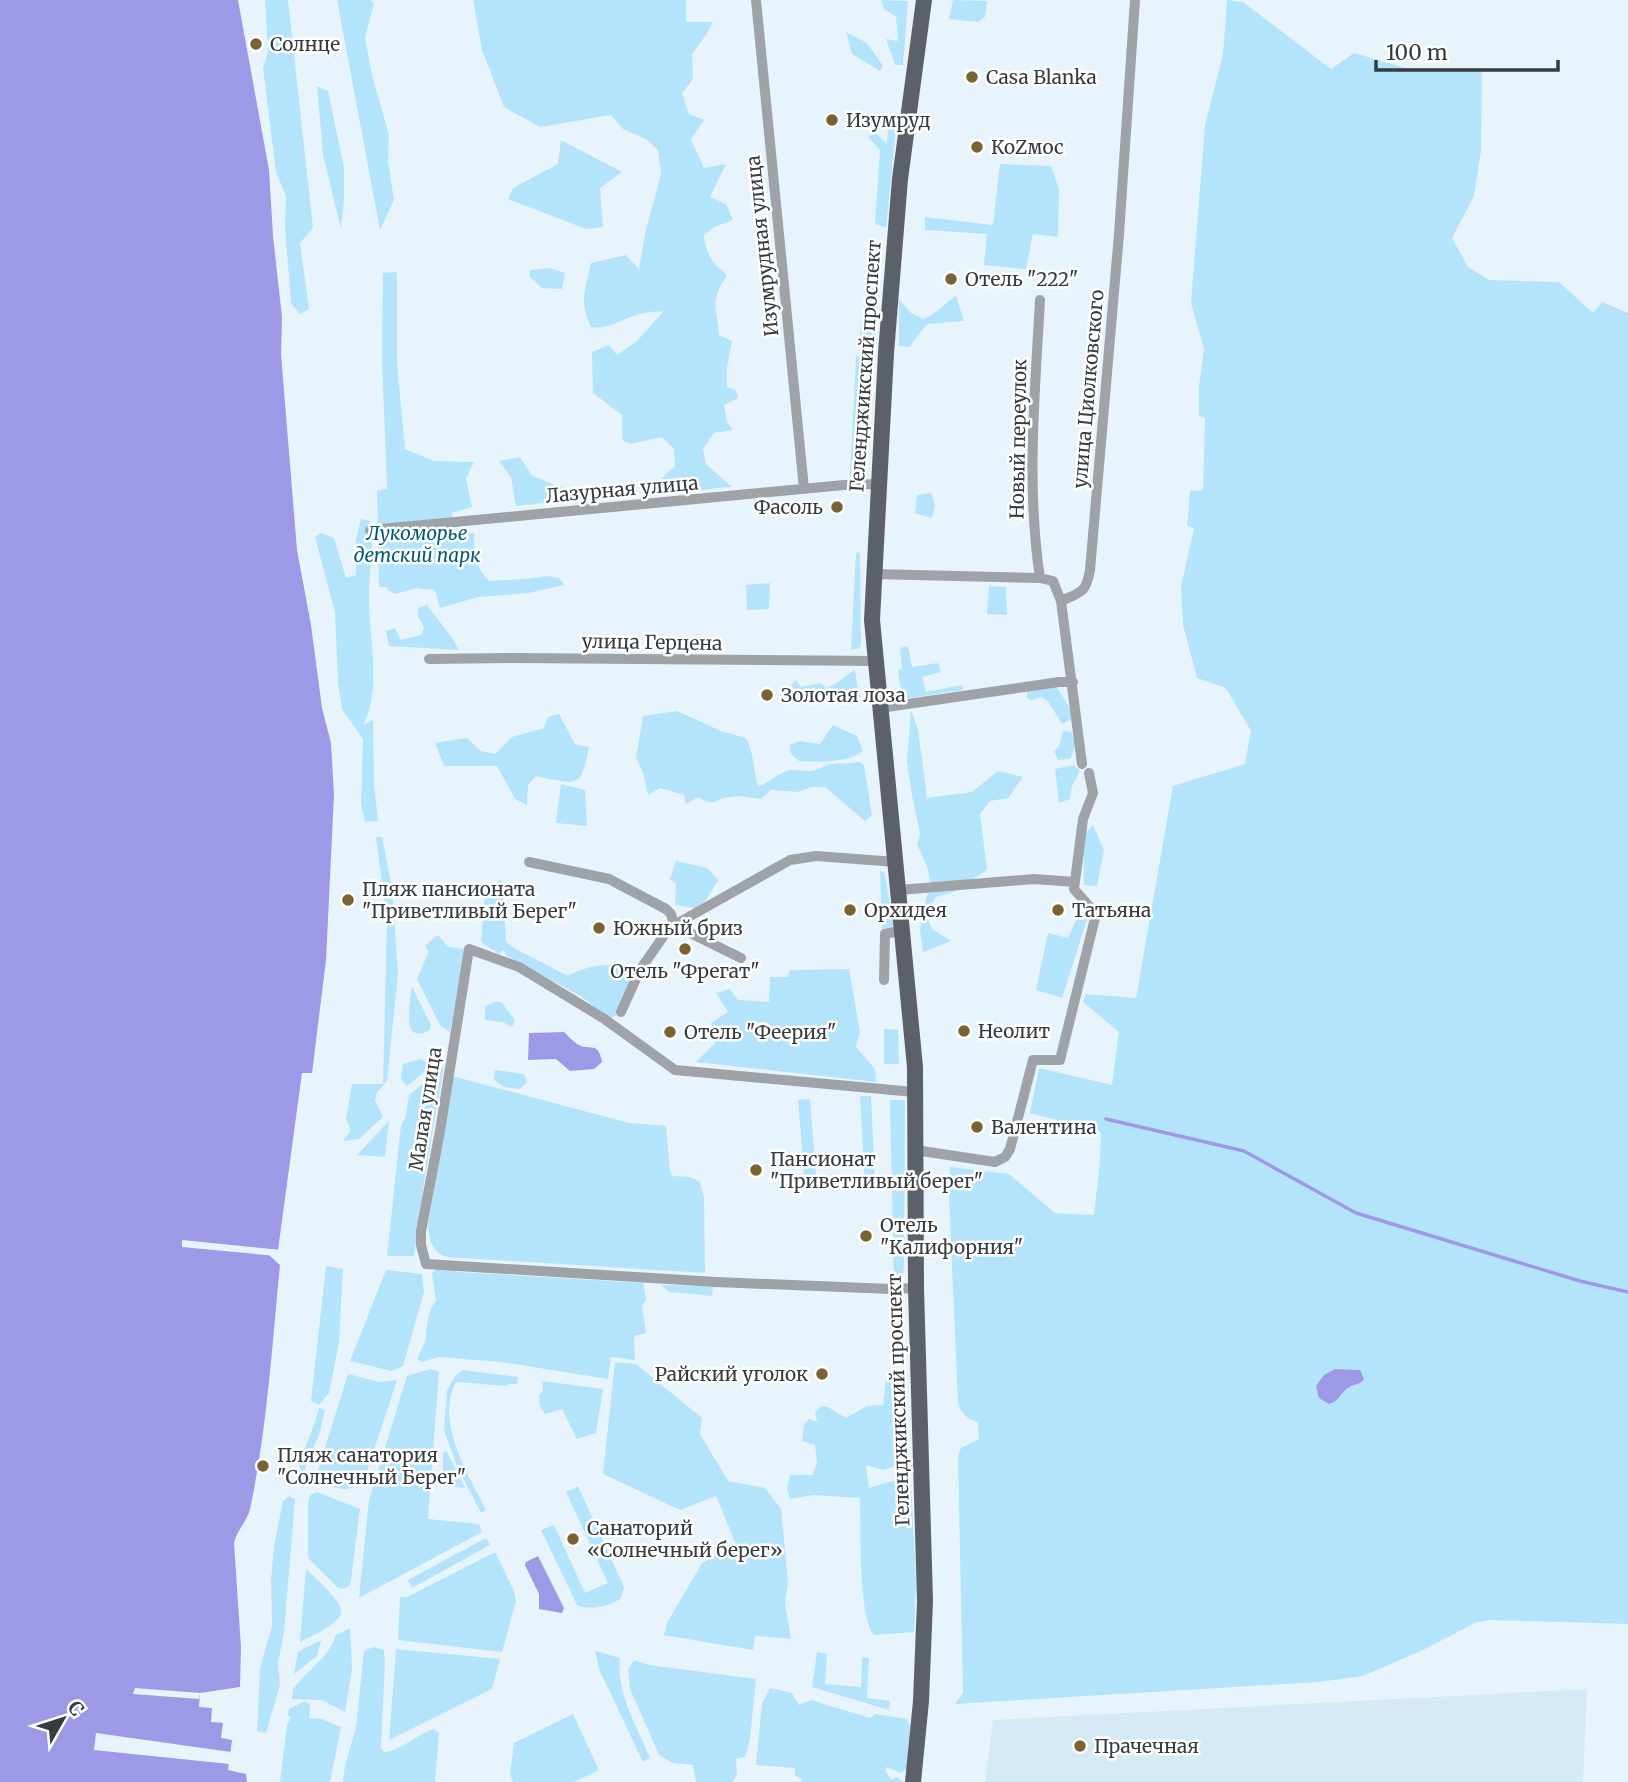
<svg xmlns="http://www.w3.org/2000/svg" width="1628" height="1782" viewBox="0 0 1628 1782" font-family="Merriweather,serif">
<rect width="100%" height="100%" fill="#e7f4fb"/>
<path fill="#d5eaf4" d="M1587 1689 1583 1782H985L993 1720Z"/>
<path fill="#b4e4fb" d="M265 0H288L313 228 300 243 309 309 300 314 291 303 285 227 286 196 276 172 263 68 268 52Z
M337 0H371L374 4 365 37 372 75 389 135 388 161 394 200 380 230Z
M473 0H686V22H713L706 35 692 54 693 79 682 93 689 114 704 120 691 139 704 168 726 164 710 197 726 204 733 220 714 227 704 235C705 253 713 264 727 275 709 303 717 306 719 335L732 341 727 368V387L736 390 738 398 724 405 727 422 733 430 714 433 703 449 706 464 732 487C706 488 678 496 652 494L662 478 675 466 674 449 662 437 630 444 622 440V415L593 393 592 352 609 345 617 355 637 341 663 312C633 308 613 332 591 327 579 301 585 290 591 263L626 255 639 269 645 234 661 174 658 150 646 139 623 129 611 115 540 127 504 107 482 50Z
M881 0 908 1 903 65H895L886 39 898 41 896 17 884 9Z
M953 0 987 1 985 17 978 22 949 19Z
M1227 0 1243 2 1331 69 1354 53 1416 71 1482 69 1481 151 1474 196 1452 238 1468 267 1489 280 1559 282 1593 313 1602 302 1628 313V1624L1488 1620 1475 1623 1425 1649 1363 1676 1318 1682 955 1704 963 1693 958 1456 961 1448 979 1439 978 1422C966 1418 961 1414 958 1402L949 1196 950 1167 1009 1174 1055 1213 1094 1215 1100 1160 1101 1132 1030 1113 1039 1068 1112 1085 1119 1032 1083 1002 1086 994 1136 998 1173 786 1245 764 1251 731 1226 688 1197 678 1183 625 1181 587 1194 528 1187 526 1190 491 1203 490 1205 418 1199 416V387L1204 349 1191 303 1205 125 1223 54Z
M846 32 867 43 883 66 880 71 852 54Z
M317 86 328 91 344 168V199L341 229 323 155Z
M889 113 897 119 886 228 875 224 880 150 868 137 876 133 887 144Z
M561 140 622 172 600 188 603 227 586 229 508 199 513 188 558 164Z
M1000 164 1051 166 1059 189 1058 237 1033 234 1026 269 984 265 987 234 925 230V217L993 225Z
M875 246H882L875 346 858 345Z
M549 268 565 273 562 289 542 288 529 276 531 270Z
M397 272V364L405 449 434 461 474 462 466 479 472 507 452 513 456 535 474 533C474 553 475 567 489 581L525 579 547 576 559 578 565 585 528 593 478 597 440 608 435 590 416 588 396 594 387 590 388 587H379L377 490 387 489 382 359 383 273Z
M956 296 964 321 927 324 909 347 899 346V299L911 313 923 319C936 314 944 304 956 296Z
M856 356H872L866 477H850Z
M520 457 532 476 577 493 573 500 516 506 511 477 499 461Z
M931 493 935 506 932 518 915 513 917 495Z
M361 519 370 521 372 530C373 551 369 573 369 595 368 636 383 688 363 725L373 720 374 784 378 821 365 822 361 804 363 739 342 709 338 683 335 612 315 537 321 533 334 538 346 578 356 575V540Z
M860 552 861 643 860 648 851 650 856 553Z
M770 583 769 609 747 610 746 585Z
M989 586 1006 587 1007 615 987 614Z
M427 605 453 639 459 650 389 646 386 631 395 628 401 640 421 635 424 627 418 616V608Z
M908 646 912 667 938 663 941 672 922 677 926 692 962 685 963 690 902 699 898 670 902 669 900 648Z
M854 670C858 679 856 687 860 697L849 700 842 695 816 696 796 692 791 685 796 680 801 687 821 683 826 688 837 683Z
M1055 685 1072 711V719L1062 724 1048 701 1041 697 1032 700 1027 698V691Z
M911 710 918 729 927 798 972 792 998 771 1023 777 1008 798 990 801 980 814 987 870 953 892 936 897 926 915 932 929 951 941 923 952 920 930 926 898 931 887 928 869 917 844 920 833 912 796 907 762Z
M677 711 721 731 746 738C754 752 753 770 758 786 770 783 776 774 788 771 795 768 802 772 810 771 818 771 824 765 831 764 841 763 849 764 859 762L864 765 872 815 865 821 825 787H811L798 792 771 790 761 799C751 798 740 795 730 797 715 798 715 808 698 797L686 804 684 795 660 788 648 795 643 772 636 758 643 716Z
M559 714 575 744 589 747C581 791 576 784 536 776L528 785 527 805 515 799 497 766H444L435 743 467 738 481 751 495 754 512 737 544 728 548 717Z
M833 725 857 736 863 751C849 763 817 762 799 761L791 754 789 745 800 741 820 744Z
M1063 731 1071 732C1076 742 1076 749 1070 759L1058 760 1054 751 1059 746Z
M1074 765 1080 771 1072 786 1070 799 1059 803 1055 769Z
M561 784 585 790 587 826 556 823Z
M1093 825 1104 850 1097 886 1084 885 1083 836Z
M376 837H382L392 888 398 974 387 1081 377 1092 375 1100 383 1117 359 1139 343 1141 351 1130 346 1119 352 1084H383L387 921Z
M676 861 707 868 718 880 701 909 675 905 676 884 670 879Z
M880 871 884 872 894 923 892 927 882 929Z
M500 879 503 887 506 942 514 948 568 976C585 966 606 963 626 967L631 978 616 1015 610 1019 582 997 507 956 503 950 499 954 481 942 485 895Z
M1085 910H1090L1062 998 1036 990 1048 933 1068 938 1078 916Z
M438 935 448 947 466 949 450 1032 440 1025 417 979 429 951 425 946Z
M849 969 860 1032 856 1047 875 1069 876 1082 696 1062 715 1043 711 1023 728 1012 716 993 730 989 738 1000 769 1002 770 977H788L790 970Z
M412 987 431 1025 430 1030C400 1047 410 1001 412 987Z
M494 1002H501L515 1020 512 1027 503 1022 485 1020V1007Z
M884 1029 898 1030 899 1064H884Z
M421 1059 427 1063 428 1069 407 1086 401 1079 403 1064Z
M444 1066 424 1183 414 1256H387L401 1125 405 1119 409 1095Z
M495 1070 524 1074 527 1082 520 1089 504 1087 494 1080Z
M452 1076 629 1123 666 1126 670 1171 672 1176 690 1177 700 1182 704 1197 705 1273 446 1257C431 1250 429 1239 428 1224Z
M860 1096H871L875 1185 865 1186Z
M810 1099 817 1187 809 1188 804 1175 798 1100Z
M890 1100H905L904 1263 903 1274 894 1282Z
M389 1121 385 1157 357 1155Z
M326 1266 343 1269 339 1343 329 1393 319 1405 311 1401Z
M438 1268H449L458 1272 643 1283 646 1299 642 1306 646 1333 634 1336 635 1360 611 1357 608 1379 501 1362 438 1357 422 1362 417 1359C420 1351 426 1343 426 1336 427 1324 428 1310 436 1301L432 1273Z
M386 1270 422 1274 424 1292 403 1366 392 1371 350 1361Z
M661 1285 713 1286 712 1296 669 1292Z
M615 1362 636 1364 702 1418 700 1434 728 1481 765 1488 781 1509 788 1582 785 1603 791 1639 755 1636 753 1650 664 1635 667 1623 702 1563 736 1544 716 1496 680 1510 603 1474Z
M430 1369 439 1372 428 1519 479 1524 482 1532 359 1598 369 1500 407 1376Z
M463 1370 518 1377 517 1384H508L507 1386 456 1382C435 1424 468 1473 486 1510L481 1513 457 1466 444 1430 447 1391 455 1376Z
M348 1374 380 1382 397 1380 364 1480C348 1496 333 1487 315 1480Z
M892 1378 896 1466 883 1470 866 1465 869 1488 892 1481 911 1485 916 1584 914 1632 874 1635C858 1618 861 1525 860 1498L813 1495 790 1499 787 1489 790 1475H812L817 1463 815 1445 802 1441 804 1424 809 1419 817 1422 815 1412 821 1406 828 1407 846 1418 867 1406 883 1405 886 1379Z
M542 1381 603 1389 596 1433 577 1439 562 1409 545 1414 540 1407 539 1396 543 1390Z
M319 1408 325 1410 320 1432 303 1474 298 1464C306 1445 314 1428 319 1408Z
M443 1452H447L465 1488 448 1486 443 1482Z
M578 1486 624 1587 621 1598C612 1606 588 1611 577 1605L541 1530 554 1525 585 1593 608 1583 566 1492Z
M317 1492 360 1509 351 1580 349 1586 343 1589 338 1588 308 1558V1504L310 1495Z
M289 1496 295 1499 284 1632 278 1663 280 1685 266 1733 257 1731 260 1668 272 1626 271 1580 274 1546 283 1501Z
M486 1538 490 1545 412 1588 408 1580Z
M495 1552 514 1591 516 1601 502 1652 398 1640 400 1597H407Z
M306 1569C348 1610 359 1614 300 1642Z
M350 1628 352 1669 345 1712 322 1700 292 1699 293 1689C308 1669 328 1659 336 1635Z
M321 1640 317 1656 294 1674 298 1652Z
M373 1647 384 1650 385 1664 381 1748 384 1752C399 1752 416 1735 433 1729L439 1733 435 1782H343L345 1766 356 1727 364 1651Z
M396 1649 500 1659 492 1689 389 1740Z
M595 1651 620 1658C616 1693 637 1727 650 1758L643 1762 599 1669Z
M817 1652 827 1654 825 1684 861 1687 862 1657 869 1658 867 1698 890 1701 889 1710 812 1687Z
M634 1660 649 1665 756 1679 750 1739 745 1757 736 1759 737 1775 732 1782H696L693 1765 673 1763 659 1755 630 1689 628 1670Z
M770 1688 792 1693 799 1705 811 1700 870 1718 875 1714 907 1719 910 1726 907 1768 901 1773 887 1767 885 1770 891 1780 897 1777 902 1782H800L802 1780 795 1775V1768L756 1765 762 1703Z
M305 1701 310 1705 309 1718 321 1719 341 1727 330 1782H280L287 1725 291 1717 288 1716 289 1709Z
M573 1714 599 1770 574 1782H513L510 1774 514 1743Z"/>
<path fill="#9e99e7" d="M0 0H238L269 170 273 236 282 317 281 354 297 550 311 625 322 708 331 743 334 795 326 960 312 1073H302L278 1250 271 1249 270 1256 280 1265C272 1346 267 1430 250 1509 247 1521 237 1530 234 1543L241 1647 240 1687 200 1693 199 1707 212 1708 211 1722 223 1723 221 1738 232 1740 228 1770 246 1774 247 1782H0Z
M564 1032C568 1036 573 1041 577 1044 591 1052 598 1040 602 1062L594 1069 570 1071 556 1059 528 1060 529 1033Z
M1335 1369 1360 1370 1364 1379C1359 1386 1355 1383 1348 1388 1340 1393 1340 1401 1329 1404L1319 1398 1316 1386 1324 1375Z
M538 1556 564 1608 562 1613 539 1609V1594L525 1565 526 1562Z"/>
<path fill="#e7f4fb" d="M182 1240 271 1249 282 1250 280 1253H274L276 1256 182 1247Z
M135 1688 200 1693 199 1699 133 1694Z
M96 1733 231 1752 229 1764 94 1750Z"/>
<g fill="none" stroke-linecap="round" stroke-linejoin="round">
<path stroke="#9e99e7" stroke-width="3.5" d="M1106 1119 1244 1151 1356 1213 1580 1281 1628 1292"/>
<path stroke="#9fa2a7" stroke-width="10" d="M756 0 804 489
M370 530 844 485 878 484
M873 574 1040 578 1053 581 1061 601 1082 764
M1040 578C1026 485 1035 393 1040 300
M1061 601C1081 592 1086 593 1090 570L1119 234 1135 0
M429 659 514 658 875 661
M880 708 1059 682H1073
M529 862 609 879 666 909 671 914 674 925 741 958
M899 890 1034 879 1075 882
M884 980 885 934 903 930
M621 1012 640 970 669 928 790 860 816 856 896 862
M914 1092 675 1070 603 1018 519 967 469 949 440 1131 421 1231V1245L426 1264 716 1282 891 1289 916 1288
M915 1150 995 1162 1005 1157 1010 1149 1033 1060H1060L1096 914 1074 889 1083 819 1093 793 1089 773"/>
<path stroke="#5c6169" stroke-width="16" d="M913 1782 921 1701 925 1601 916 1288 915 1067 872 620 886 353 900 179 924 0"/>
</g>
<g fill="#796333" stroke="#fff" stroke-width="2.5">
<circle cx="256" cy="44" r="7"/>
<circle cx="972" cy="77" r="7"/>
<circle cx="832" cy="120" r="7"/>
<circle cx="977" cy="147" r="7"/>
<circle cx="951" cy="279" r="7"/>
<circle cx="837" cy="507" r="7"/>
<circle cx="767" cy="695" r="7"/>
<circle cx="348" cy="900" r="7"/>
<circle cx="850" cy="910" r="7"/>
<circle cx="1058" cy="910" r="7"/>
<circle cx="599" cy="928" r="7"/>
<circle cx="685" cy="949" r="7"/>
<circle cx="964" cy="1031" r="7"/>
<circle cx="670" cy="1032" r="7"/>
<circle cx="977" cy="1127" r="7"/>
<circle cx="756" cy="1170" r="7"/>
<circle cx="866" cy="1236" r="7"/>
<circle cx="822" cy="1374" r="7"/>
<circle cx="263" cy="1466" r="7"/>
<circle cx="573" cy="1539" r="7"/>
<circle cx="1080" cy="1746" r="7"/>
</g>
<g text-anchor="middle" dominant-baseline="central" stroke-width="5" stroke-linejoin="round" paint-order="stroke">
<g font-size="19" fill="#363b3e" stroke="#fff" text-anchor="start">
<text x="270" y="44">Солнце</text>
<text x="986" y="77">Casa Blanka</text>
<text x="846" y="120">Изумруд</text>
<text x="991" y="147">КоZмос</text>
<text x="965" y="279">Отель "222"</text>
<text x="823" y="507" text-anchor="end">Фасоль</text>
<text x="781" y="695">Золотая лоза</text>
<text x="362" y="889">Пляж пансионата<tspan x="362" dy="22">"Приветливый Берег"</tspan></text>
<text x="864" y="910">Орхидея</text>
<text x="1072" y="910">Татьяна</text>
<text x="613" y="928">Южный бриз</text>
<text x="685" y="971" text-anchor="middle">Отель "Фрегат"</text>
<text x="978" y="1031">Неолит</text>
<text x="684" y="1032">Отель "Феерия"</text>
<text x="991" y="1127">Валентина</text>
<text x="770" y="1159">Пансионат<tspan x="770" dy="22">"Приветливый берег"</tspan></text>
<text x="880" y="1225">Отель<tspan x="880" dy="22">"Калифорния"</tspan></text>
<text x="808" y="1374" text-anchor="end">Райский уголок</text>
<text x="277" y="1455">Пляж санатория<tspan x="277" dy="22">"Солнечный Берег"</tspan></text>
<text x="587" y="1528">Санаторий<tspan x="587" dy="22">«Солнечный берег»</tspan></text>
<text x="1094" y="1746">Прачечная</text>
</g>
<g font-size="19" fill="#363b3e" stroke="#fff">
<text transform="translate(762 246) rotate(-96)">Изумрудная улица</text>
<text transform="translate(865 366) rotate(-86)">Геленджикский проспект</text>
<text transform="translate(1088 389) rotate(-85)">улица Циолковского</text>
<text transform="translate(1018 439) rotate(-89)">Новый переулок</text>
<text transform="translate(622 489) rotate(-5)">Лазурная улица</text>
<text transform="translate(652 642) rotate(1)">улица Герцена</text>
<text transform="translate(425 1109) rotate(-81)">Малая улица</text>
<text transform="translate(898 1400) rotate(-92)">Геленджикский проспект</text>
</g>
<g font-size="19" font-style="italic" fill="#025a77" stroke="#fff">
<text x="417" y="533">Лукоморье<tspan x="417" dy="22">детский парк</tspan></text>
</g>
</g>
<g transform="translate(63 1719) rotate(51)" stroke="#ffffff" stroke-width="5" paint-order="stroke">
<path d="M0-5L12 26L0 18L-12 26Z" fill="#363b3e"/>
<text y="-10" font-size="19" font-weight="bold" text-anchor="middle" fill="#363b3e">С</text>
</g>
<path d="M1376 60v10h182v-10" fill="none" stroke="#363b3e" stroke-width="3.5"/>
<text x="1386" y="60" font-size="21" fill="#363b3e" stroke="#ffffff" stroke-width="5" paint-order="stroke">100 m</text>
</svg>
